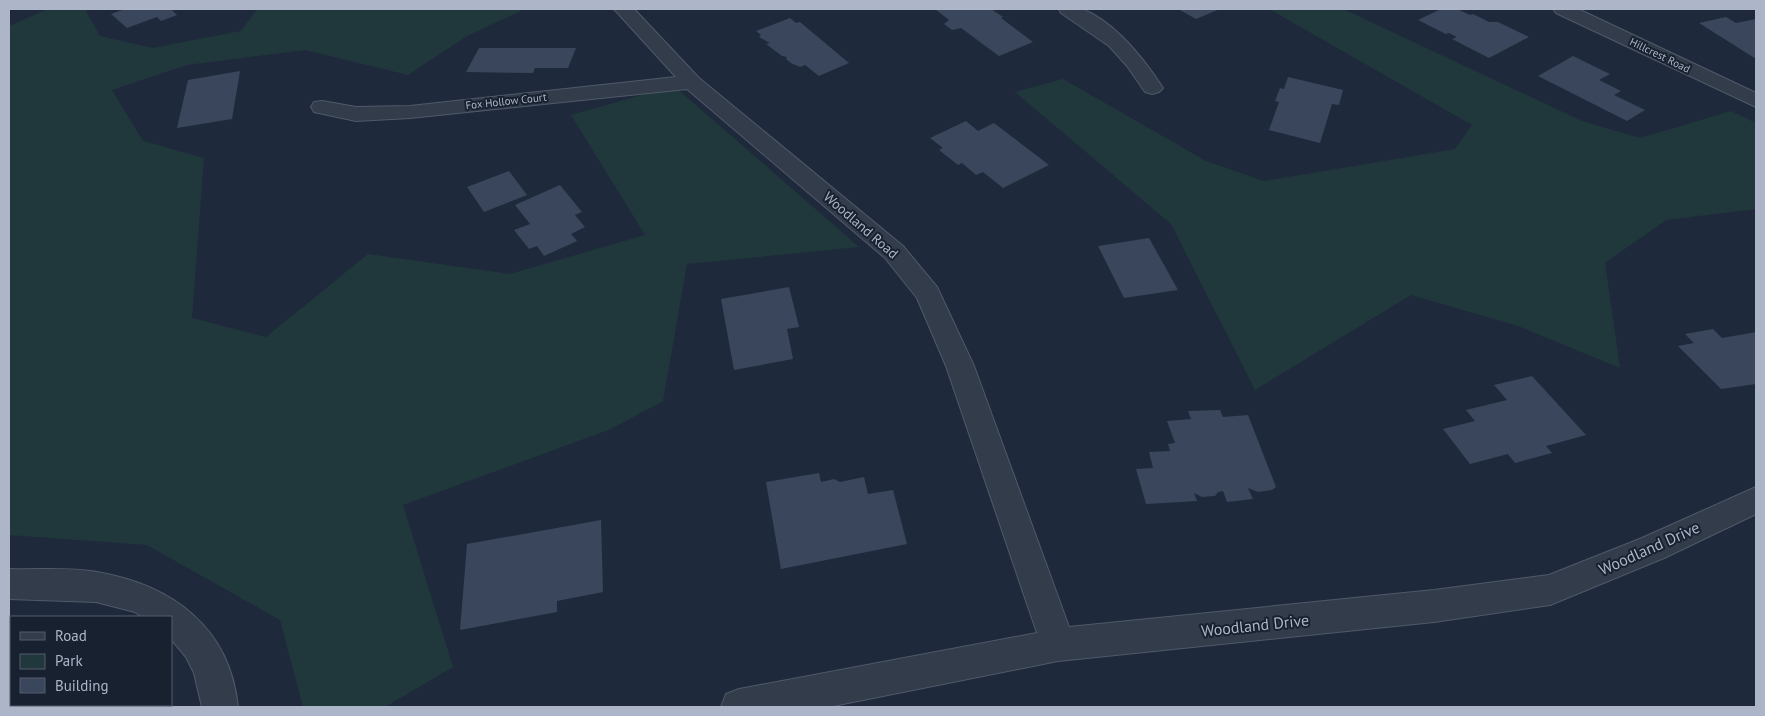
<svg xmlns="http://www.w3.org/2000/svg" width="1765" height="716" viewBox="0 0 1765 716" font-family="'PT Sans',sans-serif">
<rect width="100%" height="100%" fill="#1e2a3b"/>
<path fill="#20383c" d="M48 9H85L100 36 152 48 241 31 257 9H525L467 36 408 75 305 50 187 65 112 90 143 141 204 158 192 318 266 337 368 254 510 274 645 235 571 115 674 86 859 247 687 264 663 401 611 429 403 505 453 667 385 707H303L280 620 147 545 9 535V26Z
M1269 9H1343L1582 121 1640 138 1731 111 1756 123V209L1666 220 1605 263 1620 368 1518 326 1411 295 1255 390 1171 224 1015 92 1063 79 1206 161 1264 181 1455 149 1472 125Z"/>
<path fill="#3a465b" d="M125 9H175L172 10 177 15 161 21 157 17 127 28 111 14Z
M935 9H991L1003 17 1001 18 1033 42 999 56 961 28 952 30 944 24 949 20Z
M1178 9H1220L1196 19Z
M1441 9H1457L1470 15 1473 14 1489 22H1498L1529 37 1489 58 1452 39 1457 37 1449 33 1446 34 1418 20Z
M1726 17 1736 23 1756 19V59L1699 23Z
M790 18 796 23 800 22 849 63 819 76 805 65 800 67 791 63 786 59 787 57 782 56 766 44 770 43 759 37 761 35 756 31Z
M479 48H576L568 68H535L533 73 466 72Z
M1573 56 1610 74 1599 80 1621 91 1614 95 1645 110 1627 121 1538 76Z
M240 71 232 119 177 128 188 80Z
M1288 77 1343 90 1339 105 1332 104 1320 143 1269 130 1279 102 1275 101 1280 88 1284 89Z
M966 121 978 131 994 123 1049 165 1003 188 983 172 976 175 962 163 958 165 939 150 943 148 930 138Z
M509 171 527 195 484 212 467 187Z
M560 185 582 212 575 215 585 227 571 234 577 241 544 256 537 246 529 249 514 230 530 224 515 205Z
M1149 238 1178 290 1124 298 1098 246Z
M789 287 799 327 787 329 793 359 734 370 721 299Z
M1713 329 1722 338 1756 332V384L1721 389 1678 346 1694 343 1685 334Z
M1532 376 1586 435 1546 446 1552 453 1515 463 1508 454 1470 464 1443 429 1475 421 1466 410 1507 400 1494 385Z
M1220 410 1223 417 1248 415 1276 487 1272 490 1258 492 1248 488 1253 499 1227 502 1223 491 1218 492 1215 496 1202 497 1194 493 1197 501 1146 504 1136 469 1153 468 1149 452 1170 451 1168 444 1175 443 1167 421 1191 419 1188 411Z
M819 473 821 482 834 479 840 482 864 477 868 494 893 490 907 544 781 569 766 482Z
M601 520 603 592 557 601V612L460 630 467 544Z"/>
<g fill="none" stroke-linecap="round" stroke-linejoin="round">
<defs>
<path id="street" d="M614 9H634L699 78 903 246 937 287 974 366 1069 627 1434 590 1549 575 1642 538 1756 487V514L1664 558 1550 605 1434 622 1058 661 828 707H721L726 694 739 689 1037 633 946 366 917 298 885 258 687 89 410 118 356 121 314 112 311 107 314 102 322 101 356 107 410 106 676 77Z
M1059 9C1066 9 1076 7 1082 9 1115 22 1144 59 1163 88L1159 92 1152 94 1145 92 1127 66 1109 46 1061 13Z
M1553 9H1578L1756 93V107L1556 13Z
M9 569C38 570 69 567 97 572 172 585 230 627 238 707H202L194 673 186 657 171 639V617H142L135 612 96 602 9 599Z"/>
</defs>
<use href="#street" stroke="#505969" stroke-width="2"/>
<use href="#street" fill="#323c4b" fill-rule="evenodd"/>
</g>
<g text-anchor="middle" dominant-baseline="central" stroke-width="4" stroke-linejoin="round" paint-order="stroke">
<g font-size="11" fill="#adb6c8" stroke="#18212f">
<text transform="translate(1660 55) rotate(26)">Hillcrest Road</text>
<text transform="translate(506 101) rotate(-6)">Fox Hollow Court</text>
</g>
<g font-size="14" fill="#adb6c8" stroke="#18212f">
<text transform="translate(861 225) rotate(41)">Woodland Road</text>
</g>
<g font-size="16" fill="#adb6c8" stroke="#18212f">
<text transform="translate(1649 548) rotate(-24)">Woodland Drive</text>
<text transform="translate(1255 625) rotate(-6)">Woodland Drive</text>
</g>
</g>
<rect width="1765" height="716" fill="none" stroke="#adb6c8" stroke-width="20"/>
<rect x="10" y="616" width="162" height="90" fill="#18212f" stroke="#545d6c"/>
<rect x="20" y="632" width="25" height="8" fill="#323c4b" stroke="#545d6c"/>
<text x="55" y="641" font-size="15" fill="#adb6c8">Road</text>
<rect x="20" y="654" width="25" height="15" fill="#20383c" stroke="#545d6c"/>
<text x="55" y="666" font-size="15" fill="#adb6c8">Park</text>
<rect x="20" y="678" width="25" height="15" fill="#3a465b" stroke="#545d6c"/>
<text x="55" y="691" font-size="15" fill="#adb6c8">Building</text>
</svg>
